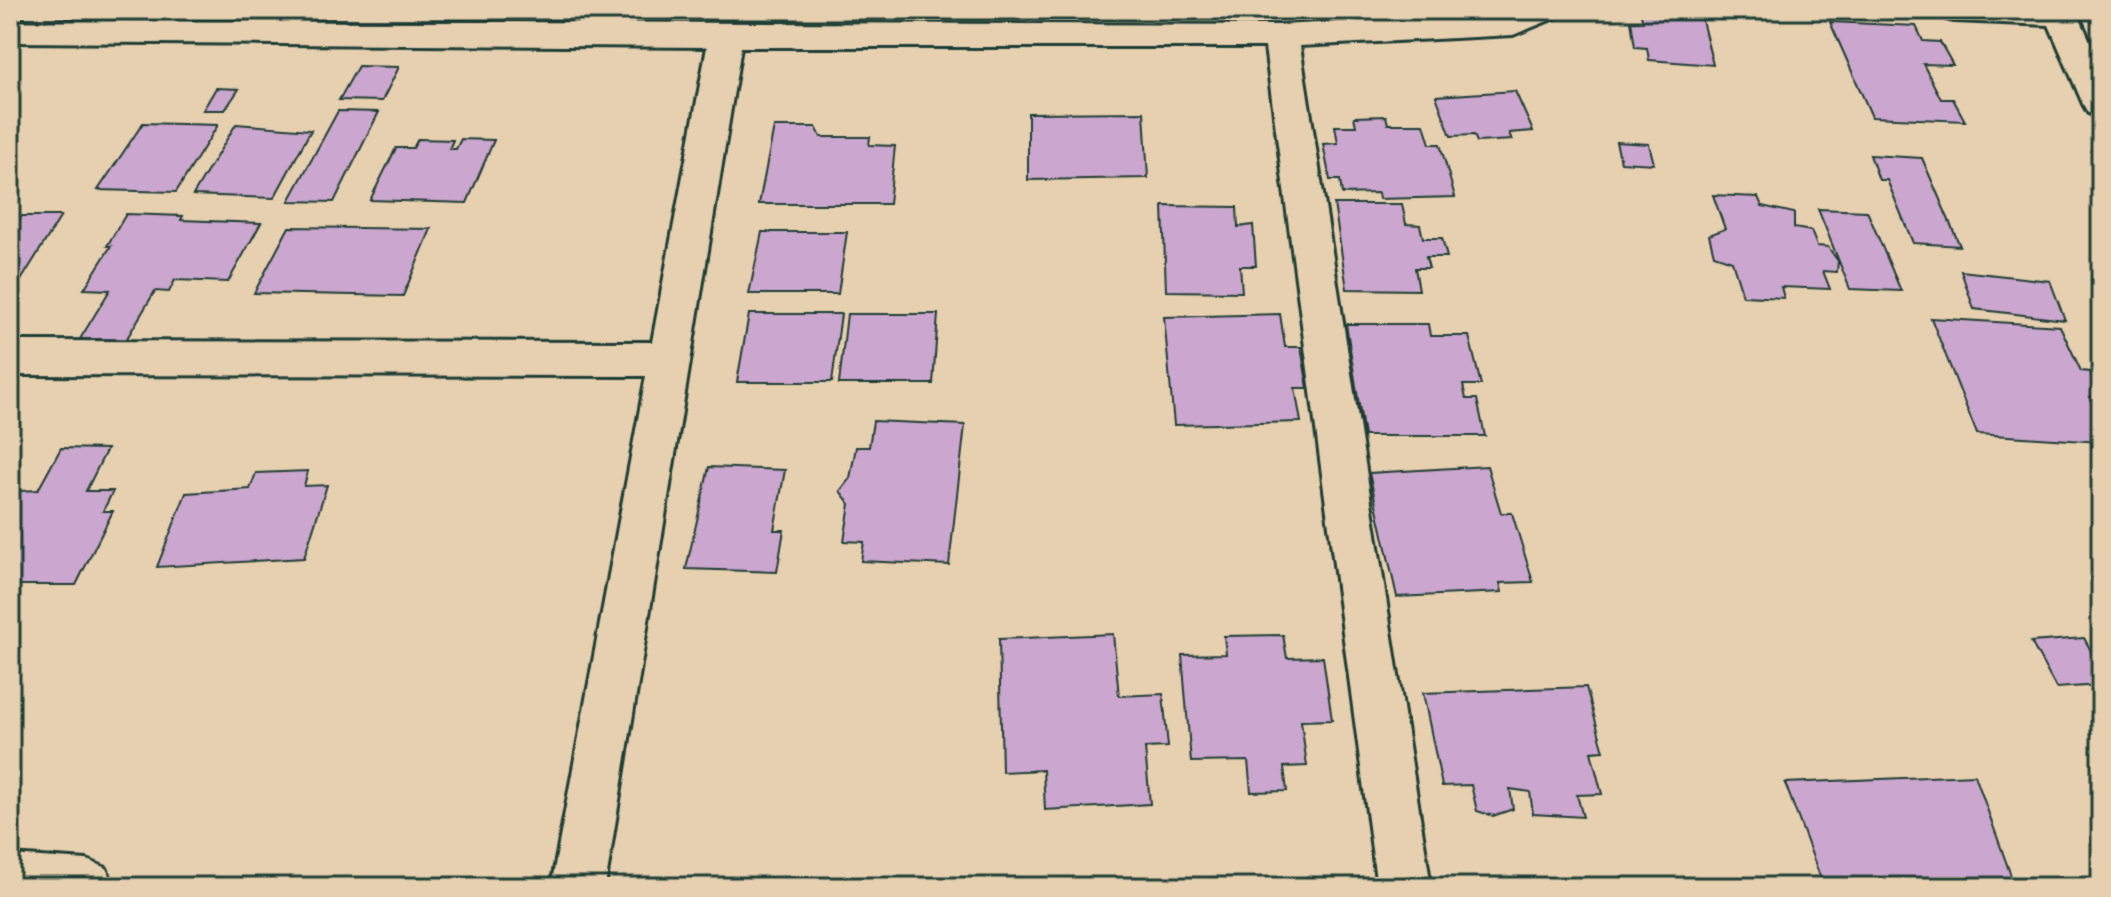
<svg xmlns="http://www.w3.org/2000/svg" width="2111" height="897" viewBox="0 0 2111 897" font-family="'Indie Flower',sans-serif">
<rect width="100%" height="100%" fill="#e7d0b0"/>
<filter id="ink" filterUnits="userSpaceOnUse"><feTurbulence type="fractalNoise" baseFrequency=".0125" numOctaves="2"/><feDisplacementMap in="SourceGraphic" scale="16" xChannelSelector="R" yChannelSelector="G"/><feConvolveMatrix kernelMatrix="1 2 1 2 8 2 1 2 1" color-interpolation-filters="sRGB"/></filter>
<g filter="url(#ink)">
<path fill="#cba6ce" stroke="#1f3d34" stroke-width="2" d="M1640 10 1700 12 1713 65 1649 60 1647 48 1635 47 1631 21 1643 22Z
M1830 22 1916 26 1923 41 1940 42 1953 65 1923 64 1941 99H1953L1965 121 1872 117Z
M358 66 399 67 382 101 339 100Z
M216 88 239 89 225 110H203Z
M1515 91 1533 131 1509 133 1512 140 1477 142 1474 135 1451 136 1436 96Z
M338 111 379 112 334 202 289 201Z
M1144 112 1148 178 1028 180V113Z
M1386 116 1388 124H1424L1430 144H1440L1455 197 1379 199 1378 193 1342 194 1340 180H1330L1323 144 1338 143 1335 126H1356L1354 117Z
M143 123 218 125 176 192 98 190Z
M236 124 311 130 274 198 193 195Z
M774 127H816L821 137H870L869 145 895 146 889 204H759Z
M418 139 453 140 449 149H456L461 139 494 140 467 203 370 200 396 148H413Z
M1616 142 1649 144 1654 164 1621 162Z
M1870 155 1922 158 1960 246 1913 243 1887 180H1879Z
M1713 195 1758 197 1762 206 1794 213V228L1811 231 1817 246 1828 247 1838 261 1837 272 1823 271 1830 289 1781 287 1784 298 1743 296 1732 261 1714 255 1709 235 1725 229Z
M1334 204H1402L1406 224 1420 225 1423 238H1442L1447 257H1426L1429 268H1415L1419 290 1347 289Z
M1163 206 1237 207 1238 227 1253 225 1256 266H1240L1242 292 1166 291Z
M1818 209 1867 211 1901 291 1850 289Z
M126 214 183 216 181 220 261 223 228 282 175 280 169 292 155 291 126 340 80 339 110 290 84 289 111 246H107Z
M22 216H61L10 298V234Z
M289 227 431 229 403 296 254 293Z
M762 232H847L838 294H749Z
M1961 271 2050 281 2065 320 1974 309Z
M749 314H841L832 382H737Z
M847 314H938L933 384H839Z
M1280 314 1285 347H1301L1308 388H1295L1301 422 1174 425 1164 317Z
M1931 318 2060 326 2081 371 2090 372 2101 396 2089 397 2101 421V442L1977 434Z
M1346 324H1428L1430 336H1469L1481 385H1463L1466 399H1477L1485 436H1364Z
M873 421 965 425 949 565 861 561 864 542 844 541 850 504 840 491 850 478 856 447H869Z
M61 448 107 449 86 491H113L103 511H113L76 585H10V507L19 491 38 490Z
M1487 466 1501 513H1512L1533 582 1500 583 1502 592 1397 597 1369 473Z
M709 467 785 470 774 530H784L777 572 686 569Z
M308 471 304 486 327 485 304 558 157 567 186 493 250 489 256 473Z
M1113 634 1119 696 1163 694 1168 747 1145 748 1150 804 1045 810 1043 770 1002 772 999 639Z
M1283 635 1287 658 1323 657 1332 720 1301 721 1307 766 1284 767 1287 791 1251 792 1248 761 1191 762 1182 655 1226 654 1224 636Z
M2084 638 2101 669V685L2056 688 2031 642Z
M1586 687 1604 751 1591 752 1602 794 1577 795 1583 817 1533 814 1530 792 1510 789 1513 809 1493 816 1477 811 1471 785 1442 786 1423 693Z
M1975 775 2015 887H1824L1785 783Z"/>
<g fill="none" stroke-linecap="round" stroke-linejoin="round">
<defs>
<path id="street" d="M1514 10H1560L1555 18 1513 35 1300 46 1431 887H1377L1265 47H741L605 887H551L646 376 10 375V341L652 342 707 47 10 42V20L1281 25 1507 13Z
M1937 10H2076L2101 65V116L2088 113 2083 104 2049 25 1954 21 1942 18Z
M10 855 87 860 106 868 114 887H10Z"/>
</defs>
<use href="#street" stroke="#1f3d34" stroke-width="6"/>
<use href="#street" fill="#e7d0b0" fill-rule="evenodd"/>
</g>
</g>
<rect width="2111" height="897" fill="none" stroke="#e7d0b0" stroke-width="40"/>
<rect x="20" y="20" width="2071" height="857" fill="none" stroke="#1f3d34" stroke-width="3" filter="url(#ink)"/>
</svg>
